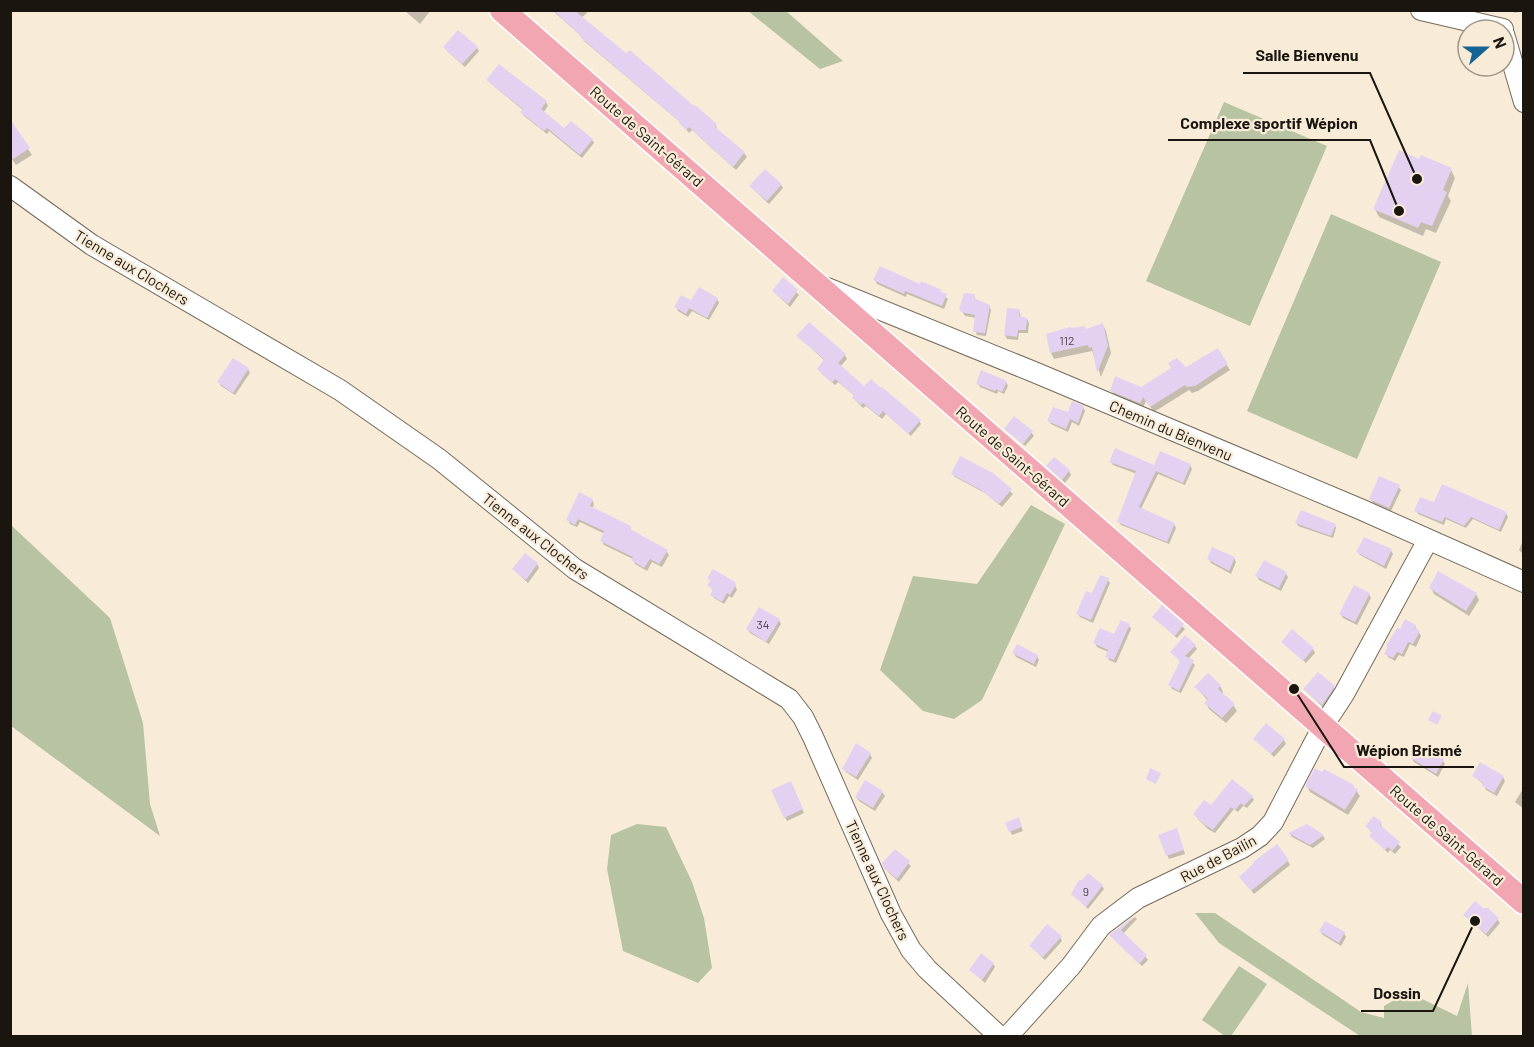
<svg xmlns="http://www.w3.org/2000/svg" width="1534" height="1047" viewBox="0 0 1534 1047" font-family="Barlow,sans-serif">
<rect width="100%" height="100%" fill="#f8ecd9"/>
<path fill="#b7c3a2" d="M748 11H786L843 61 820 69Z
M1224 102 1327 146 1250 326 1146 281Z
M1331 214 1441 262 1357 459 1247 411Z
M1031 505 1065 524 982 700 954 719 923 711 880 670 913 576 977 584Z
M11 525 110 618 143 723 150 804 160 836 11 726Z
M637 824 666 827 692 882 704 918 712 968 698 983 623 951 607 869 611 835Z
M1195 913H1215L1361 1012 1384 1018V1006L1408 992 1457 1016 1468 983 1472 1036H1360L1219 943Z
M1239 966 1267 984 1231 1036H1225L1202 1020Z"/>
<path fill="#0003" d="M404 10H431L420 24Z
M552 10H585L587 13 581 18 716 125 717 131 744 153 747 157 736 170 692 130 689 133 680 122 584 41 581 36Z
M1513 10H1524V11L1514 13Z
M477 48 479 51 465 67 447 51Z
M499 66 546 102 548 106 543 113 565 130 592 140 594 143 582 158 549 131 547 134 524 116 522 112 523 110 490 83 488 80Z
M10 122 32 155 16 165 10 156Z
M1420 161 1451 170 1455 178 1448 196 1451 201 1436 233 1426 229 1423 236 1379 217 1375 209Z
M781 185 783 188 769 204 751 187Z
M783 279 799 295 790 307 773 291Z
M875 280 935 288 948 299 944 309 907 294 906 297 877 284Z
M974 296 976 300 989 306 991 310 986 336 977 335 975 331 976 318 965 316 962 311Z
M717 299 719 303 709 320 692 311 688 317 678 311 676 307 692 302Z
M1019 310 1021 318 1027 319 1029 323 1028 333H1019L1018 340 1007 339 1005 335Z
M1103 325 1106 331 1111 353 1101 377 1092 351 1054 359 1051 353 1086 331Z
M798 336 845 355 847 359 840 367 864 388 919 421 921 424 911 436 886 414 882 419 866 406 863 408 853 398 855 396 838 382 835 385 821 373 819 369 825 361Z
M1217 350 1230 370 1198 391 1192 393 1189 390 1154 412 1146 401 1143 408 1115 397 1112 391 1141 389 1186 369Z
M248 369 250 373 235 395 221 386 219 382Z
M1006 382 1008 386 1004 394 998 391 997 394 980 387 977 383Z
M1083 407 1085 411 1079 426 1072 422 1068 432 1051 424 1049 421Z
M1006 429 1031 432 1034 436 1025 446Z
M1111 462 1155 467 1190 465 1192 469 1185 485 1158 474 1141 509 1174 524 1176 528 1169 544 1121 525 1119 522 1137 474 1113 465Z
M1048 466 1069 471 1071 475 1065 483Z
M953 474H992L1013 494 1002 507 985 493 955 477Z
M1398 486 1401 490 1391 511 1373 503 1371 499Z
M592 500 594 504 592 509 630 527 632 532 667 552 669 555 662 567 652 562 647 571 635 564 633 559 604 545 602 541 605 534 580 522 577 527 570 524 568 520Z
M1435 504 1506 513 1508 517 1501 532 1473 519 1466 528 1446 519 1444 525 1418 514 1416 510Z
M1297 523 1335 525 1336 528 1333 538 1298 526Z
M1524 538V555L1519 550Z
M1391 551 1393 554 1386 569 1360 555 1358 552Z
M1234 558 1236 562 1231 574 1211 563 1209 559Z
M1264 562 1286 574 1288 577 1281 591 1259 580 1257 576Z
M537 564 539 568 528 583 514 570Z
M708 578 734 583 737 590 732 598 729 596 724 604 714 598 712 595 714 591 709 585 711 582Z
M1108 580 1110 583 1093 623 1080 617 1078 614Z
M1431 588 1476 594 1479 600 1469 616 1434 594Z
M1369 594 1371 598 1357 625 1343 618 1341 614Z
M1162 607 1185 629 1177 638 1154 617Z
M779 620 781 624 769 644 750 633 747 629Z
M1129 626 1131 629 1116 663 1109 660 1107 656 1108 652 1097 647 1095 643 1115 636Z
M1415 626 1421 636 1416 647 1410 644 1404 657 1399 655 1395 661 1388 657 1386 653Z
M1283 642 1313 649 1315 653 1306 663Z
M1195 646 1197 649 1188 659 1195 665 1181 693 1172 689 1170 685 1181 662 1172 652Z
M1014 653 1037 656 1039 660 1036 667 1016 657Z
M1220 686 1223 692 1222 694 1233 705 1237 711 1226 723 1209 709 1206 703 1208 701 1196 687Z
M1334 687 1336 691 1324 708 1305 690Z
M1255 739 1284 740 1286 744 1274 757Z
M870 754 872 758 858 780 846 772 844 769Z
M1412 758 1443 761 1445 764 1438 777 1414 762Z
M1474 776 1503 777 1505 781 1497 796 1486 790 1484 785Z
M866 782 882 792 885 796 875 811 859 801 856 797Z
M793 786 804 813 787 821 785 817Z
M1307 786H1353L1360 796 1348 815 1310 792Z
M1524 787V809L1515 802Z
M1252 797 1254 800 1247 808 1243 806 1238 812 1234 809 1215 833 1208 829 1197 818 1211 807Z
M1020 823 1023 831 1012 835 1010 831Z
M1381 823 1382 828 1401 847 1395 854 1390 850 1388 853 1371 836 1373 834 1367 827Z
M1307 826 1323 836 1325 839 1313 848 1292 837 1290 834Z
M1178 833 1185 854 1169 859 1160 836Z
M895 851 911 866 899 882 888 872 884 864Z
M1288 861 1290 865 1254 894 1243 880Z
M1102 886 1104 889 1088 909 1073 894Z
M1465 915 1497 919 1500 923 1488 937Z
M1135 917 1137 919 1123 934 1145 956 1148 960 1142 966 1111 935Z
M1320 931 1344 933 1346 937 1341 946 1323 935Z
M1060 937 1062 941 1045 960 1031 946Z
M993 964 995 967 985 983 971 970Z"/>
<path fill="#e4d1f2" d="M553 10H574L626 53 630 50 694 106 695 105 717 124 715 127 745 152 733 167 689 127 686 130 679 123 680 122 580 37 581 36Z
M458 30 478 47 462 64 443 47Z
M499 64 547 101 541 109 564 128 571 121 593 139 580 155 547 128 544 131 520 112 523 109 486 80Z
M10 119 30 148 10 161Z
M1399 150 1419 159 1421 155 1452 168 1443 190 1447 192 1432 226 1421 222 1418 228 1373 209Z
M765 169 782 184 767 201 749 186Z
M880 266 920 284 921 281 942 290 941 292 947 294 942 306 905 291 904 294 873 280Z
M783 277 798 290 788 304 772 291Z
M699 287 718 298 707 318 689 308 686 314 674 307 681 295 691 300Z
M964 293 975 294 974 298 990 305 985 333 973 332 975 315 961 312 959 309Z
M1007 308 1020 309 1019 316 1027 318 1026 330H1018L1017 337 1004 335Z
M809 322 846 354 838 363 864 386 871 379 881 388 882 387 921 420 908 434 883 411 879 416 863 403 861 405 852 398 854 395 835 379 832 383 817 369 824 359 796 336Z
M1103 323 1108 346 1097 373 1092 347 1089 348 1088 345 1050 353 1046 334 1070 327 1072 328 1085 326 1086 329Z
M1218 348 1228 364 1195 386 1187 387 1185 385 1150 407 1143 397 1140 403 1110 391 1115 376 1141 387 1171 368 1168 363 1177 358 1186 367Z
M233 358 249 368 233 393 217 382Z
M981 370 1007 381 1002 392 996 389 995 391 976 384Z
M1072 401 1084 406 1078 423 1070 419 1066 429 1047 421 1053 407 1068 412Z
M1014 416 1033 431 1023 444 1004 429Z
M1115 448 1154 465 1160 451 1191 464 1183 483 1156 471 1139 507 1175 523 1167 542 1117 522 1136 471 1109 462Z
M960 456 993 473 1012 489 999 504 981 490 951 474Z
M1054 457 1070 470 1062 480 1046 466Z
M1379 476 1400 485 1389 508 1369 499Z
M1442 484 1507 512 1499 530 1471 517 1464 526 1445 517 1442 522 1414 511 1420 497 1434 502Z
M579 492 593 499 590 506 631 526 630 529 668 550 659 564 650 559 644 568 631 560 633 557 600 541 604 531 578 519 575 525 566 520Z
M1301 510 1336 524 1331 536 1295 523Z
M1364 537 1392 549 1384 566 1356 552Z
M1212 547 1235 557 1229 571 1207 559Z
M525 553 538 563 526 580 512 569Z
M1264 560 1287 572 1279 588 1255 576Z
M713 569 735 582 736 585 730 595 727 593 722 602 710 595 713 589 707 585 710 581 707 578Z
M1438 571 1477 593 1466 611 1429 588Z
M1100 575 1109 578 1091 620 1076 614 1086 591 1092 593Z
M1354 585 1370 593 1355 622 1339 614Z
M1162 605 1184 624 1175 636 1152 617Z
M759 607 780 619 766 642 746 629Z
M1405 619 1416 625 1415 628 1420 631 1413 644 1408 642 1402 654 1397 652 1393 658 1384 654 1387 647 1386 646 1397 628 1400 629Z
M1121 620 1130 624 1114 660 1105 657 1108 650 1093 643 1100 628 1114 634Z
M1292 629 1314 648 1303 661 1281 642Z
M1185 635 1196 645 1185 656 1194 660 1179 691 1168 685 1180 661 1170 652Z
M1017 644 1038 655 1034 664 1012 653Z
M1318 672 1335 686 1322 705 1303 689Z
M1208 673 1221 685 1218 689 1235 704 1222 718 1204 703 1208 699 1194 687Z
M1433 711 1442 716 1437 725 1428 720Z
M1266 723 1285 739 1271 754 1253 739Z
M856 743 871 753 856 777 842 769Z
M1418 745 1444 759 1436 774 1411 758Z
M1480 762 1504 776 1494 793 1482 786 1483 783 1472 776Z
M1150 768 1161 773 1156 784 1146 779Z
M1315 768 1322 772 1324 769 1354 785 1353 787 1358 789 1345 810 1305 786Z
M1232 779 1253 796 1244 806 1241 803 1235 810 1231 807 1213 830 1205 825 1193 814 1204 800 1211 805Z
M865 780 883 791 873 808 855 797Z
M791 781 803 809 784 818 771 790Z
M1374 816 1382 822 1380 825 1400 842 1392 851 1388 847 1385 850 1369 836 1372 832 1365 826Z
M1019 817 1022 827 1009 832 1005 823Z
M1307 824 1324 835 1310 845 1288 833Z
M1177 828 1184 850 1166 856 1158 835Z
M1277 844 1289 860 1251 891 1239 877 1254 863 1253 862Z
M895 849 910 861 897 879 884 868 882 863Z
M1088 873 1103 885 1086 907 1071 894 1078 881 1083 879Z
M1475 901 1483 908H1489L1490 910 1499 918 1486 934 1463 915Z
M1136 915 1121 930 1147 955 1139 964 1109 935Z
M1325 921 1345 932 1339 943 1319 931Z
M1047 924 1062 936 1043 957 1029 946Z
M981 953 994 963 982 980 969 970Z"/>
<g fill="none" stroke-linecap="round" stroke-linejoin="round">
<defs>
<path id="minor" d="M1421 10 1503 29
M1504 34 1524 102
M10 186 92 245 340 390 439 459 575 569 789 699 803 717 813 737 891 914 911 950 927 969 999 1036
M827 288 1034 372 1360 509 1524 582
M1008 1036 1071 966 1101 926 1138 898 1242 848 1260 836 1273 822 1323 726 1344 694 1428 540"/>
<path id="major" d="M502 10 1524 902"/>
</defs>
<use href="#minor" stroke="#756b5a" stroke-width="22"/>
<use href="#major" stroke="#fff" stroke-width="27"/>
<use href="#minor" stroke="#fff" stroke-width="20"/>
<use href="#major" stroke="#f1a6b1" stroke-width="24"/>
</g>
<g text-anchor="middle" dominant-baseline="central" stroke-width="4.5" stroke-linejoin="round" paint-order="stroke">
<g font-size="12" fill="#4c4548">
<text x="1067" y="340">112</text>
<text x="763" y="624">34</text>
<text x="1086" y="891">9</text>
</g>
<g font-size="15" fill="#1a160f" stroke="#f8ecd9">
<text transform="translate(647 136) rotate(41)">Route de Saint-Gérard</text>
<text transform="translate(132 267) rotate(31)">Tienne aux Clochers</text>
<text transform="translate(1171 430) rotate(23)">Chemin du Bienvenu</text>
<text transform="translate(1013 456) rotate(41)">Route de Saint-Gérard</text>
<text transform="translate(536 536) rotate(38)">Tienne aux Clochers</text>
<text transform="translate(1447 835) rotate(41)">Route de Saint-Gérard</text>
<text transform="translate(1218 858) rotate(-28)">Rue de Bailin</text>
<text transform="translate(878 880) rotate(65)">Tienne aux Clochers</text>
</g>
</g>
<path fill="none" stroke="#1a160f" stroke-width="2" d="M1417 179L1370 73H1243M1399 211L1370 140H1168M1294 689L1344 767H1474M1475 921L1433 1011H1361"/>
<g fill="#1a160f" stroke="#f8ecd9" stroke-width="2">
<circle cx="1417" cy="179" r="6"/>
<circle cx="1399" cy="211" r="6"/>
<circle cx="1294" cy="689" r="6"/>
<circle cx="1475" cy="921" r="6"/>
</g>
<g font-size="16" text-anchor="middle" font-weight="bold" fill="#1a160f" stroke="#f8ecd9" stroke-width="4.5" stroke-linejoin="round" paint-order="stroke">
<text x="1307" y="61">Salle Bienvenu</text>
<text x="1269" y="129">Complexe sportif Wépion</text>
<text x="1409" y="756">Wépion Brismé</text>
<text x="1397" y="999">Dossin</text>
</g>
<rect width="1534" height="1047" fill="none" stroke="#1a160f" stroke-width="24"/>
<g transform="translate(1486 48) rotate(69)"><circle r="28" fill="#f8ecd9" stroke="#9f9688" stroke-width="1.5"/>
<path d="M0-4.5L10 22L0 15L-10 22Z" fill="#166395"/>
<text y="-9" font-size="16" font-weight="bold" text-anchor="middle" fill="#1a160f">N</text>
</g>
</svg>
